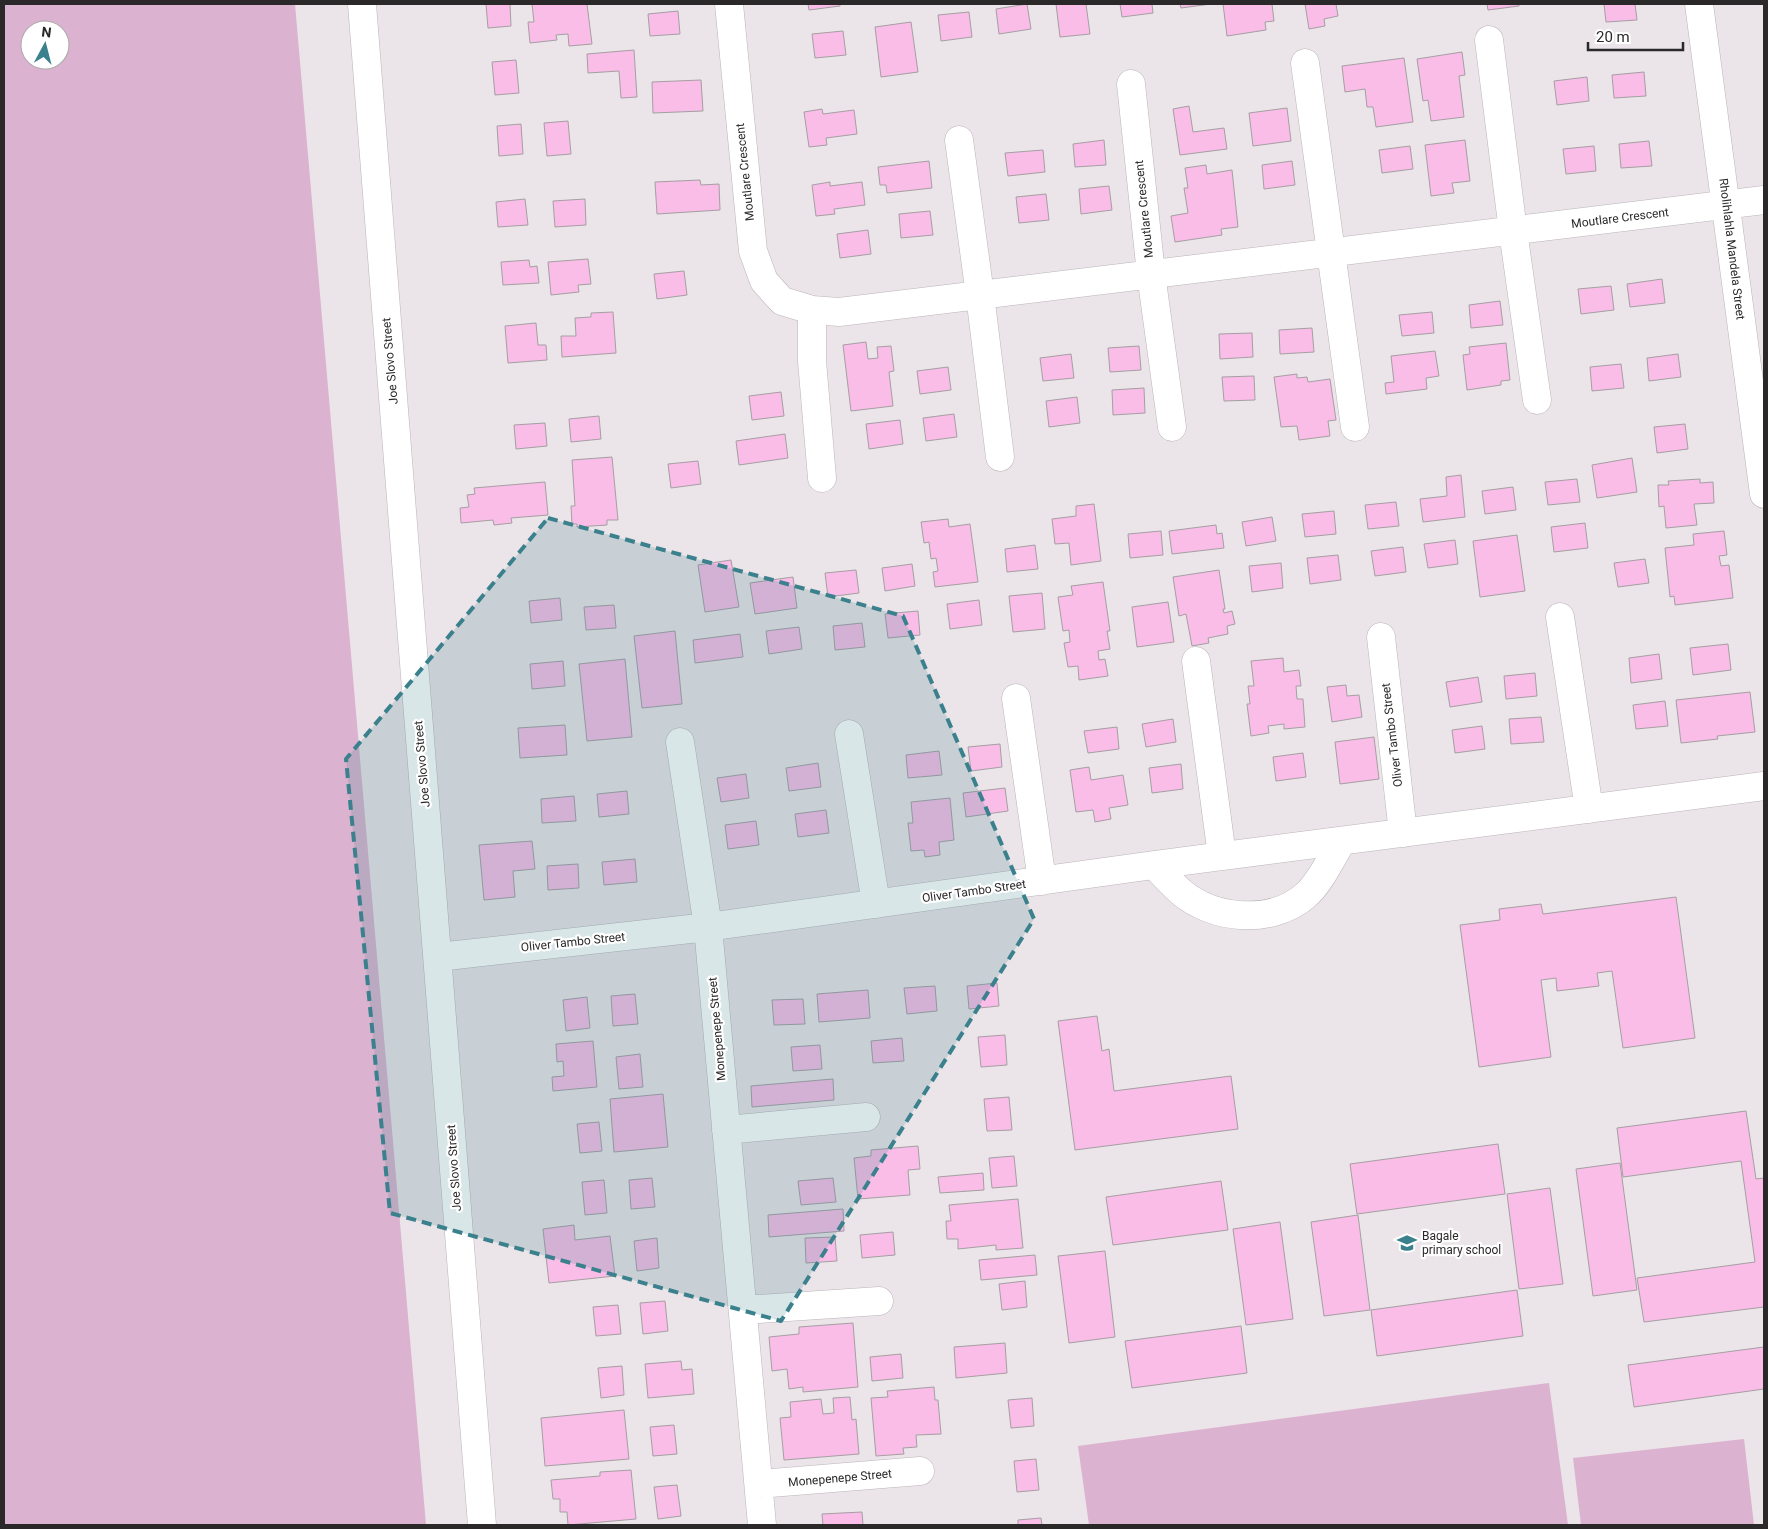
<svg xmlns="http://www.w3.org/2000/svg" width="1768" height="1529" viewBox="0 0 1768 1529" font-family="Roboto,sans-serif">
<rect width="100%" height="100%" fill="#ebe4e8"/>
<path fill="#dbb2cf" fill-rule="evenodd" d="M4 4H295L426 1525H4ZM30 30H60V60H30Z
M1549 1383 1568 1525H1089L1078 1446Z
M1744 1439 1754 1525H1581L1573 1458Z"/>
<path fill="#f9bde8" stroke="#a59fa3" d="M486 4H510L511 26 488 28Z
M532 4H587L592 44 569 46 568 34 556 35 557 40 530 43 528 22H534Z
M808 4H840V6L809 10Z
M1027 4 1031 29 999 34 996 9Z
M1056 4H1086L1090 34 1060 37Z
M1120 4H1152L1153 13 1122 17Z
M1180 4H1211L1181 8Z
M1223 4H1272L1274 21 1265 22 1266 30 1227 36Z
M1305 4H1336L1338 16 1324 19 1325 26 1309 29Z
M1487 4H1519V6L1488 10Z
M1604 4H1635L1637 20 1606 22Z
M678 11 680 34 650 36 648 14Z
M969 12 972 37 941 41 938 15Z
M911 22 918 72 881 77 875 27Z
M843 31 846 55 815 58 812 34Z
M634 50 637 97 621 98 619 71 588 73 587 54Z
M1462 52 1465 75 1459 76 1464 117 1431 121 1428 100 1423 101 1417 59Z
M1404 58 1413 122 1376 127 1373 107H1367L1365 89 1345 92 1342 66Z
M516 60 519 93 495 95 492 62Z
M1644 72 1646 96 1614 98 1612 75Z
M1587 77 1589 101 1557 105 1554 81Z
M701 80 703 111 653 113 652 82Z
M1189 106 1193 132 1224 128 1227 149 1180 155 1173 109Z
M1287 108 1291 141 1253 146 1249 113Z
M822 109 823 114 854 110 857 134 826 138 827 145 809 147 804 112Z
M568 121 571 154 547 156 544 123Z
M521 124 523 154 499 156 497 126Z
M1104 140 1106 165 1075 167 1073 144Z
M1465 140 1470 181 1452 183 1454 193 1431 196 1425 145Z
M1649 141 1652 166 1621 168 1619 144Z
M1410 146 1413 169 1382 173 1379 150Z
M1594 146 1596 171 1566 174 1563 149Z
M1043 150 1045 172 1008 176 1005 153Z
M929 161 932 188 887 193 886 185H880L878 167Z
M1292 161 1295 185 1264 189 1262 165Z
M1206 165 1207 174 1232 170 1238 227 1221 229 1222 235 1175 242 1171 216 1188 213 1184 188H1188L1185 168Z
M700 180 701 185 719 184 720 210 657 214 655 182Z
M830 182V186L862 182 865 205 834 209 835 214 816 216 812 185Z
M1109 186 1112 210 1081 214 1079 189Z
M1046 194 1049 220 1019 223 1016 197Z
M525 199 528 225 498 227 496 202Z
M585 199 586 225 555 227 553 201Z
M930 211 933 235 901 238 899 214Z
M868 230 871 254 840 258 837 234Z
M588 259 591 284 578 285 579 292 551 295 548 262Z
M529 260 530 267 537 266 539 283 503 285 501 262Z
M684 271 687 295 657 299 654 274Z
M1662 279 1665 303 1630 307 1627 284Z
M1611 286 1614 310 1581 314 1578 289Z
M1500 301 1503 325 1471 328 1469 305Z
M613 312 616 353 562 357 561 336H576L575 318 591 317V313Z
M1432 312 1434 333 1402 336 1399 315Z
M536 323 538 345H546L547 360 508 363 505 326Z
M1312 328 1314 352 1280 354 1279 330Z
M1252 333 1253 357 1220 359 1219 334Z
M866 342 868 359 878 358 877 347 891 346 894 371 889 372 893 406 851 411 843 345Z
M1506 343 1510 380 1501 381V385L1467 390 1463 355 1470 354 1469 347Z
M1139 346 1141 370 1110 372 1108 348Z
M1435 351 1439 376 1426 378 1427 389 1386 394 1385 383 1394 382 1391 356Z
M1071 354 1074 378 1043 381 1040 358Z
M1678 354 1681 377 1649 381 1647 358Z
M1621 364 1624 388 1592 391 1590 367Z
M948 367 951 390 920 394 917 371Z
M1297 374V378L1307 377 1308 382 1330 379 1336 420 1328 421 1330 436 1299 440 1297 426 1281 427 1274 377Z
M1254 376 1255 400 1224 401 1222 377Z
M1144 388 1145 413 1113 415 1112 390Z
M781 392 784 416 752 420 749 396Z
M1077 397 1080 423 1049 427 1046 401Z
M954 414 957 437 926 441 923 418Z
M599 416 601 439 571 442 569 419Z
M900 420 903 444 869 449 866 424Z
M545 423 547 446 516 449 514 425Z
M1685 424 1688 449 1657 453 1654 427Z
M785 434 788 458 739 465 736 441Z
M612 457 618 520H607V525L577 527V524H572L571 506H575L572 460Z
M1632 458 1637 492 1597 498 1592 465Z
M698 461 701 484 671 488 668 464Z
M1461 475 1465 517 1423 522 1420 499 1447 496 1446 477Z
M1577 479 1580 502 1548 505 1545 482Z
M1700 479V483L1713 482 1714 503 1694 504 1697 525 1666 528 1664 506 1659 507 1658 485H1669L1668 481Z
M545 482 548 515 511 518 512 523 494 525 493 520 461 523 460 508 469 507 467 495 475 494 474 488Z
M1513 487 1516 510 1485 514 1482 491Z
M1396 502 1399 526 1368 529 1365 505Z
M1094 504 1101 561 1071 565 1069 543 1055 544 1052 519 1076 516V506Z
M1334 511 1336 534 1305 537 1302 514Z
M1272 517 1276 541 1246 546 1242 522Z
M948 519 949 527 970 524 978 582 935 587 933 572 938 571 936 558 931 559 929 542 924 543 921 522Z
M1585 523 1588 548 1554 552 1551 527Z
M1216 525 1217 534 1222 533 1224 548 1172 554 1169 531Z
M1161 531 1163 555 1130 558 1128 534Z
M1724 531 1727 555 1719 556 1721 566 1729 565 1733 598 1675 605 1674 596 1670 597 1665 548 1694 545 1693 534Z
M1517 535 1525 591 1480 597 1473 541Z
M1455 540 1458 564 1428 568 1424 544Z
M1035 545 1038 569 1007 572 1005 549Z
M1403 547 1406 572 1375 576 1371 551Z
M1338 555 1341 580 1310 584 1307 558Z
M1645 559 1649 583 1618 587 1614 563Z
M731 560 739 607 705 612 698 565Z
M1281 563 1283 588 1252 592 1249 566Z
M912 564 915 586 885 591 882 568Z
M856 570 859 593 828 597 825 573Z
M1219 570 1225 609H1223L1224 613 1232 611 1235 624 1227 626 1228 634 1208 638 1209 643 1192 646 1186 614 1179 616 1173 577Z
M793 577 797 608 755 614 750 583Z
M1103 582 1110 631H1107L1110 649 1098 651 1099 660 1105 659 1108 676 1079 680 1078 666 1068 667 1064 643 1070 642 1069 630 1063 631 1058 597 1073 595 1071 586Z
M1042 593 1045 629 1013 632 1009 596Z
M560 598 562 620 531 623 529 601Z
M979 600 982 625 950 629 947 604Z
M1168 602 1174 642 1137 647 1132 607Z
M614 605 616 628 586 630 584 607Z
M918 611 920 635 888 638 885 614Z
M862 623 865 647 835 650 833 626Z
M799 627 802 649 769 654 766 631Z
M675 631 682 704 642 708 634 636Z
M740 634 743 657 695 663 693 640Z
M1728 644 1731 670 1693 675 1690 648Z
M1659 654 1662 679 1631 683 1629 658Z
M1283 658 1284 672 1299 670 1301 686H1296L1297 699H1303L1305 727 1284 729V724L1268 726 1269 733 1251 736 1247 704H1250L1248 686H1254L1251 661Z
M625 659 632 737 587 741 579 664Z
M563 661 565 686 532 689 530 664Z
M1535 673 1537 696 1506 699 1504 676Z
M1478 677 1482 702 1450 707 1446 682Z
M1346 685 1347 696 1359 695 1362 717 1332 722 1327 687Z
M1750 692 1755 732 1717 736 1718 739 1681 743 1676 700Z
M1665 701 1668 726 1636 729 1633 705Z
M1541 717 1544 742 1511 744 1509 719Z
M1173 719 1176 742 1146 747 1142 724Z
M565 725 567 755 520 758 518 728Z
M1482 726 1485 749 1455 753 1452 730Z
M1117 727 1119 749 1088 753 1084 731Z
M1374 737 1379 779 1340 784 1335 742Z
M1000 744 1002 767 971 771 968 747Z
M939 751 942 775 908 778 906 755Z
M1303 753 1306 777 1276 781 1273 757Z
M818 763 821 787 789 791 786 768Z
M1181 764 1183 789 1152 793 1149 768Z
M1089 767 1091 780 1123 775 1128 805 1109 808 1111 819 1095 822 1093 810 1076 812 1070 770Z
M746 774 749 798 721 802 717 778Z
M1005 788 1008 811 966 817 963 793Z
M627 791 629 814 599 817 597 794Z
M574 796 576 821 542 823 541 799Z
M950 798 954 840 939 842 940 855 925 857 924 850 911 851 908 823H913L911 802Z
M826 810 829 833 798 837 795 814Z
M756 821 759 845 728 849 725 825Z
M532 841 535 869 513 871 515 897 484 900 479 845Z
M635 859 637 882 604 885 602 862Z
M578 864 579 888 548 890 547 866Z
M1676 897 1695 1038 1623 1048 1612 971 1597 973 1599 986 1557 991 1556 978 1541 980 1551 1057 1479 1067 1460 925 1500 920 1499 909 1541 904 1543 914Z
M997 983 999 1006 969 1009 967 986Z
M935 986 937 1011 907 1014 904 988Z
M868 990 870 1018 819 1022 817 994Z
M635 994 638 1024 613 1026 611 996Z
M587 997 590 1028 566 1031 563 1000Z
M803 999 805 1024 774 1025 772 1000Z
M1097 1016 1102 1051 1109 1049 1114 1091 1231 1076 1238 1129 1075 1150 1058 1021Z
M1005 1035 1007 1065 981 1067 978 1037Z
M902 1038 904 1061 873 1063 871 1041Z
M593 1041 597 1087 553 1091 552 1077 564 1076 563 1061 557 1062 556 1044Z
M820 1045 822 1069 793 1071 791 1047Z
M640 1054 643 1087 619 1089 616 1057Z
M833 1079 834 1100 752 1107 751 1086Z
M663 1094 668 1147 614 1152 610 1099Z
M1009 1097 1012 1130 987 1131 984 1099Z
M1746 1111 1756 1179 1764 1178V1307L1644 1322 1637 1278 1755 1262 1741 1161 1623 1177 1617 1128Z
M599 1122 602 1151 580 1153 577 1124Z
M1498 1144 1505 1194 1357 1214 1350 1164Z
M918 1146 920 1169 908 1170 910 1195 858 1199 854 1158 871 1156V1150Z
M1014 1156 1017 1186 992 1188 989 1158Z
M1620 1163 1637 1290 1593 1296 1576 1169Z
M983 1173 984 1190 940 1193 938 1177Z
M652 1178 655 1207 631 1209 629 1180Z
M833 1178 836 1202 801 1205 798 1181Z
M604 1180 607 1213 585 1215 582 1182Z
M1221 1181 1228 1230 1113 1245 1106 1197Z
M1550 1188 1563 1284 1519 1289 1507 1194Z
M1018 1199 1023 1248 996 1250V1245L958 1249V1239H947L946 1221H951L949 1205Z
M843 1209 844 1231 769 1237 768 1215Z
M1358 1215 1370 1310 1324 1316 1311 1222Z
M1280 1222 1293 1319 1246 1325 1233 1229Z
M574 1225 575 1240 610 1236 615 1276 549 1283 543 1229Z
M893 1232 895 1255 862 1258 860 1235Z
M835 1237 837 1261 806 1263 805 1238Z
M657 1238 659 1268 637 1271 634 1241Z
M1105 1251 1115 1337 1069 1343 1058 1256Z
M1035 1255 1037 1275 981 1280 979 1260Z
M1025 1281 1027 1307 1002 1310 999 1284Z
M1517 1290 1523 1336 1377 1356 1371 1310Z
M665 1301 668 1331 643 1334 640 1303Z
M618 1305 621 1334 596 1336 593 1307Z
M853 1323 858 1387 803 1392V1387L789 1389 787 1369 772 1371 769 1337 799 1334V1327Z
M1241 1326 1247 1373 1132 1388 1125 1341Z
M1005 1343 1007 1373 956 1378 954 1347Z
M1764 1347V1389L1634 1407 1628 1365Z
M901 1354 903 1378 872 1381 870 1357Z
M681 1361 682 1370 692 1369 694 1394 648 1398 645 1364Z
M622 1366 624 1395 601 1398 598 1368Z
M934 1387 935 1400H938L941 1434 916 1435 917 1447 903 1448 904 1454 876 1456 871 1398 888 1397 887 1391Z
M850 1397 852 1420 856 1419 859 1454 784 1460 780 1418 791 1417 790 1402 821 1399 823 1414 834 1413 833 1398Z
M1032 1398 1034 1426 1011 1428 1008 1400Z
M624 1410 629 1459 545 1466 541 1418Z
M674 1425 677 1454 653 1456 650 1427Z
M1036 1459 1039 1490 1017 1492 1014 1461Z
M631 1470 636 1519 568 1525 567 1512H560V1499H553L551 1480 600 1476V1472Z
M677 1485 681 1516 658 1519 654 1487Z
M862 1512 863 1525H823L822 1514Z
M1041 1518 1042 1525H1018V1520Z"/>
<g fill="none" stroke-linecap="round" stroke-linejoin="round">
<defs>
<path id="minor" d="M362 4 482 1525
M729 4 753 251 764 281 782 301 812 310 839 312 1764 200
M1699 4 1764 494
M1489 40 1513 231 1537 400
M1305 63 1355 427
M1131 84 1151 274 1172 427
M959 140 980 295 1000 457
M812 310V361L822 478
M1560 617 1589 809
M1381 637 1403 833
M1196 661 1222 856
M1016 698 1042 881
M849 734 876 904
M680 742 708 927 762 1525
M1154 865C1163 874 1172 884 1181 892 1214 920 1272 925 1306 895 1320 883 1332 857 1342 841
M438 957 708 927 1154 865 1764 786
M726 1130 866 1117
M743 1310 879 1301
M759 1484 920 1471"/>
</defs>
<use href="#minor" stroke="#bbb4b9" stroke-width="29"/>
<use href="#minor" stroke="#fff" stroke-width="28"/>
</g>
<path fill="#3b808d" fill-opacity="0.2" stroke="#3b808d" stroke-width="4" stroke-dasharray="10 6" stroke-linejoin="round" d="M548 518 903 616 1034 919 781 1321 390 1213 346 759Z"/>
<defs>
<symbol id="school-bare" viewBox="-9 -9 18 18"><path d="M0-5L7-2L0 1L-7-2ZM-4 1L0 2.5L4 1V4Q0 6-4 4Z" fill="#3b808d" stroke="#fff" stroke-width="2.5" paint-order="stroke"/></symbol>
</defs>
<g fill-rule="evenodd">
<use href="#school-bare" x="1393" y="1229" width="28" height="28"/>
</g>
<g text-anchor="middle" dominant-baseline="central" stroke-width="4.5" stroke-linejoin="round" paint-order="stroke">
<g font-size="12" fill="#2b282a" stroke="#fff">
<text transform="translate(745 172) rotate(-96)">Moutlare Crescent</text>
<text transform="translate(1144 209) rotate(-96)">Moutlare Crescent</text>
<text transform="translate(1620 218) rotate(-7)">Moutlare Crescent</text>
<text transform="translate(1732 249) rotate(83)">Rholihlahla Mandela Street</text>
<text transform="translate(390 361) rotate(-95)">Joe Slovo Street</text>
<text transform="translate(1392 735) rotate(-97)">Oliver Tambo Street</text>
<text transform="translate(422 764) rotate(-95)">Joe Slovo Street</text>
<text transform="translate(974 891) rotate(-8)">Oliver Tambo Street</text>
<text transform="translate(573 942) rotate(-6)">Oliver Tambo Street</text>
<text transform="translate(717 1029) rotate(-95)">Monepenepe Street</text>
<text transform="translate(454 1168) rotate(-94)">Joe Slovo Street</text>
<text transform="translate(840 1478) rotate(-5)">Monepenepe Street</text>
</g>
<g font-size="12" fill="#2b282a" stroke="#fff" text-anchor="start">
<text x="1422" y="1236">Bagale<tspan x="1422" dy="14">primary school</tspan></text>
</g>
</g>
<rect width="1768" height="1529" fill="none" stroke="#2b282a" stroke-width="10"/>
<g transform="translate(45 45) rotate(7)"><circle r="24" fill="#ffffff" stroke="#aaa9aa"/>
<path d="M0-4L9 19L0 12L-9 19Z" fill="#3b808d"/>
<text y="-8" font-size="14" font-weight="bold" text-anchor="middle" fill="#2b282a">N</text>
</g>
<path d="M1588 42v8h95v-8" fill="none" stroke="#2b282a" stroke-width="2.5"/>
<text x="1596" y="42" font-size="15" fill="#2b282a" stroke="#ffffff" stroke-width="4" paint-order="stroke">20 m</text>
</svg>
